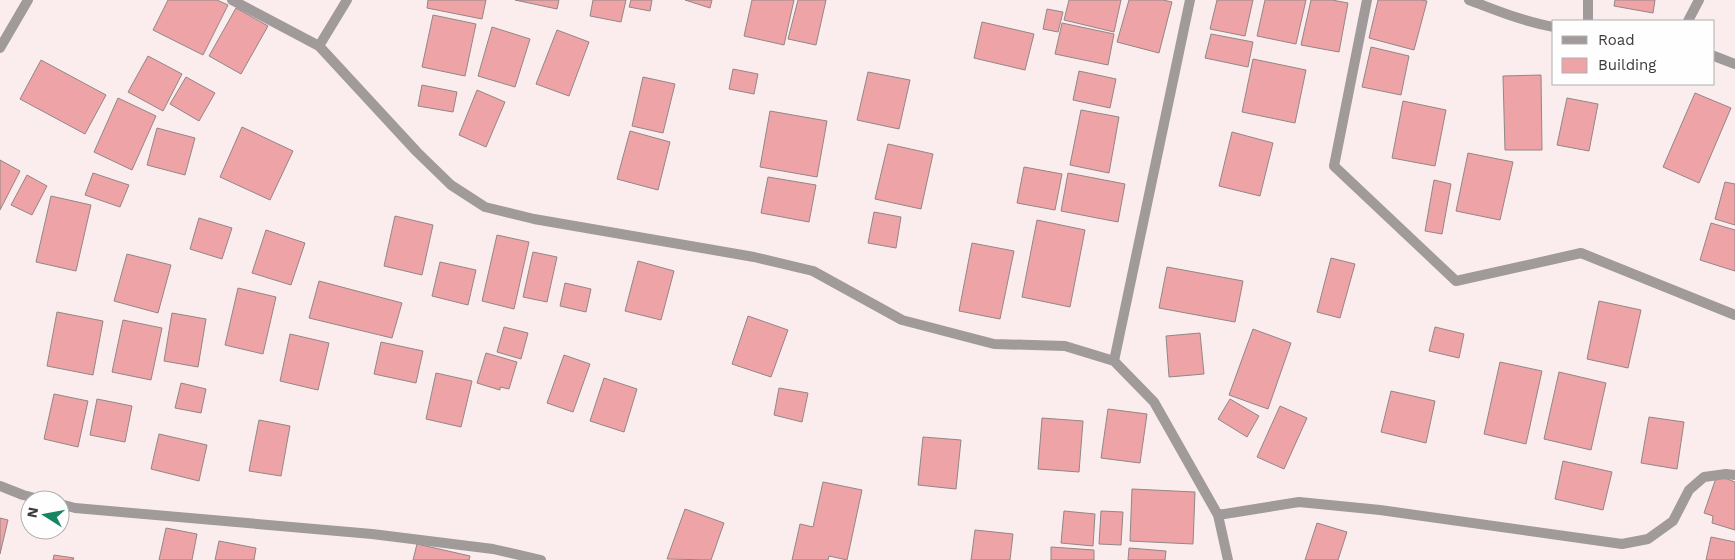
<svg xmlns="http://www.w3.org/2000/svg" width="1735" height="560" viewBox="0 0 1735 560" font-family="'Work Sans',sans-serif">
<rect width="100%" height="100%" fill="#fbeded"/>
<path fill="#eea3a7" stroke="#938686" d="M168 0H217L228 5 203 55 153 30Z
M428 0H486L482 19 427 8Z
M515 0H559L557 9Z
M593 0H626L621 22 590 16Z
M631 0H652L650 11 629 7Z
M685 0H712L710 8Z
M752 0H794L784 45 744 36Z
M798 0H826L816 45 788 39Z
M1069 0H1121L1114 32 1064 20Z
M1129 0H1163L1172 2 1159 53 1117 42Z
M1217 0H1253L1245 36 1210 29Z
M1265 0H1306L1296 44 1257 36Z
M1311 0H1332L1348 3 1339 52 1301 45Z
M1378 0H1421L1427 1 1414 50 1369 38Z
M1615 0H1655L1653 13 1614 6Z
M236 8 268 26 241 74 209 56Z
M1047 9 1063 12 1058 32 1043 29Z
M433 15 476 24 465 76 422 67Z
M982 22 1034 34 1025 70 974 58Z
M1062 23 1114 34 1108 65 1055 54Z
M492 27 530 39 515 87 478 76Z
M557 30 589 42 569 96 536 84Z
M1211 34 1253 42 1248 67 1205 58Z
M1371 47 1409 56 1401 95 1362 87Z
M148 56 182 74 163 111 128 92Z
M1253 59 1306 70 1295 123 1242 112Z
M41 60 106 95 85 134 20 99Z
M733 69 758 74 754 94 729 89Z
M1079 71 1116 79 1110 108 1073 100Z
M868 72 910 80 899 129 857 120Z
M1541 75 1542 150H1505L1503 76Z
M186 77 215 93 199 121 170 104Z
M643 77 675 84 663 133 632 126Z
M422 85 457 92 453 112 418 106Z
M477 90 505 102 486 147 459 135Z
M1695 93 1731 108 1699 183 1663 167Z
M118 98 156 116 132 170 94 152Z
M1567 98 1598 104 1589 151 1557 145Z
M1403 101 1446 110 1435 166 1392 158Z
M1081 110 1119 117 1109 173 1070 165Z
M770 111 827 121 817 177 760 167Z
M242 127 293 151 270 200 220 177Z
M157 128 195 138 185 175 147 165Z
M630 131 670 142 658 190 617 179Z
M1232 132 1273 143 1260 196 1219 186Z
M888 144 933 154 921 209 875 199Z
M1468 153 1513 162 1500 220 1456 211Z
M0 160 20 171 0 210Z
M1024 167 1062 174 1055 210 1017 203Z
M93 173 129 185 120 207 85 195Z
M1068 173 1125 184 1118 222 1061 211Z
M27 175 47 186 32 215 11 205Z
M768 177 816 185 809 222 761 213Z
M1434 180 1451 184 1442 234 1425 231Z
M1725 182 1735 184V225L1715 219Z
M51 196 91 205 76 271 36 262Z
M874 212 901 217 896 248 868 243Z
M395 216 433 225 422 275 384 266Z
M199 218 232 228 222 259 190 249Z
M1037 220 1085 230 1070 307 1022 297Z
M1711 223 1735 230V271L1700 260Z
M266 230 305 243 291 285 252 273Z
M497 235 529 242 514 309 482 301Z
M972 243 1014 251 1000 319 959 311Z
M533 252 557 257 547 302 523 297Z
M127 254 171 265 158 313 114 301Z
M1331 258 1355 264 1340 318 1317 312Z
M638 261 674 271 661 320 625 311Z
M440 262 476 270 468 305 432 296Z
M1167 267 1243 281 1235 322 1159 308Z
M319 281 402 303 392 338 309 318Z
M565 283 591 289 586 312 560 306Z
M238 288 276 297 263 354 225 345Z
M1599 301 1641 310 1628 368 1587 359Z
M57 312 103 321 93 375 47 366Z
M172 313 206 319 198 367 164 361Z
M748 316 788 330 771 377 732 364Z
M123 320 162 328 151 380 112 372Z
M504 327 528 333 521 359 497 352Z
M1435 327 1464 334 1459 358 1429 351Z
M1253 329 1291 343 1268 409 1229 395Z
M1200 333 1204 374 1169 377 1166 336Z
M290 334 329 343 318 390 280 381Z
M381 342 423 351 416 383 374 374Z
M486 353 517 362 509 389 500 387V390L477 383Z
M564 355 590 364 573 412 547 403Z
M1500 362 1542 371 1526 444 1484 434Z
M1559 372 1606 383 1591 450 1544 439Z
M436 373 472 381 461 427 426 419Z
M604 378 637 389 624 432 590 421Z
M181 383 206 389 201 413 175 408Z
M779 388 808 393 802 422 774 415Z
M1391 391 1435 401 1426 443 1381 432Z
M54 394 88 401 78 447 44 439Z
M97 399 132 406 125 442 90 435Z
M1230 399 1259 416 1247 437 1218 419Z
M1280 406 1307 418 1284 469 1257 457Z
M1108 409 1147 414 1140 463 1101 458Z
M1649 417 1684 422 1677 469 1641 463Z
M1042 418 1083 421 1079 472 1038 469Z
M259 420 290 426 281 476 249 471Z
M159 434 207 445 199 481 151 469Z
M923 437 961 440 956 489 918 485Z
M1563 461 1612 472 1603 510 1555 499Z
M1717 475 1735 482V530L1712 523 1713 516 1704 513Z
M823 482 862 490 847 560 829 556 828 560H792L800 524 813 527Z
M1132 489 1195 492 1193 544 1130 541Z
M685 509 724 523 711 560 667 559Z
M1064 511 1095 514 1093 546 1061 543Z
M1101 511 1123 512 1121 545 1099 544Z
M0 518 8 520 0 554Z
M1317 523 1347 532 1338 560H1305Z
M166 528 197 534 192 560H159Z
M975 530 1013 534 1010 560H971Z
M1711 537 1735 542V560H1706Z
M219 541 256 548 254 560H215Z
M417 544 470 556 469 560H413Z
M1051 547 1094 550V560H1051Z
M1129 548 1166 551 1165 560H1128Z
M54 555 74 558 73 560H53Z"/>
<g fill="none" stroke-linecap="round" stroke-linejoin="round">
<path stroke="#a09a9a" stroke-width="10" d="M232 0 319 46
M347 0 319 46 417 152 451 185 485 207 534 219 754 257 813 271 902 320 994 344 1065 346 1114 361 1154 402 1218 515 1228 560
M1367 0 1334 166 1456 281 1581 253 1735 315
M1469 0C1496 10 1524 22 1554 27
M1588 0V21
M1688 21 1699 0
M0 48 28 0
M1714 56 1735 64
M1114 361 1190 0
M0 486 23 495 43 500
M60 504 75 508 372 534 493 549 541 560
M1218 515 1299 502 1380 510 1622 544 1648 539 1673 521 1689 490 1704 477 1726 474 1735 475"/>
</g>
<rect x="1552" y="20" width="162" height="65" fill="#fefefe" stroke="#b1afaf"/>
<rect x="1562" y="36" width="25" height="8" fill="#a09a9a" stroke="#b1afaf"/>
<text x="1598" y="45" font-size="15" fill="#3e3838">Road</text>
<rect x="1562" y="58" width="25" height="15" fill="#eea3a7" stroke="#b1afaf"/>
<text x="1598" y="70" font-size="15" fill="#3e3838">Building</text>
<g transform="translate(45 515) rotate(281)"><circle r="24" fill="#fefefe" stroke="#b1afaf"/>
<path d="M0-4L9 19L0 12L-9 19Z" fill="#158563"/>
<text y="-8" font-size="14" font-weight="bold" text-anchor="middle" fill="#3e3838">N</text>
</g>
</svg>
